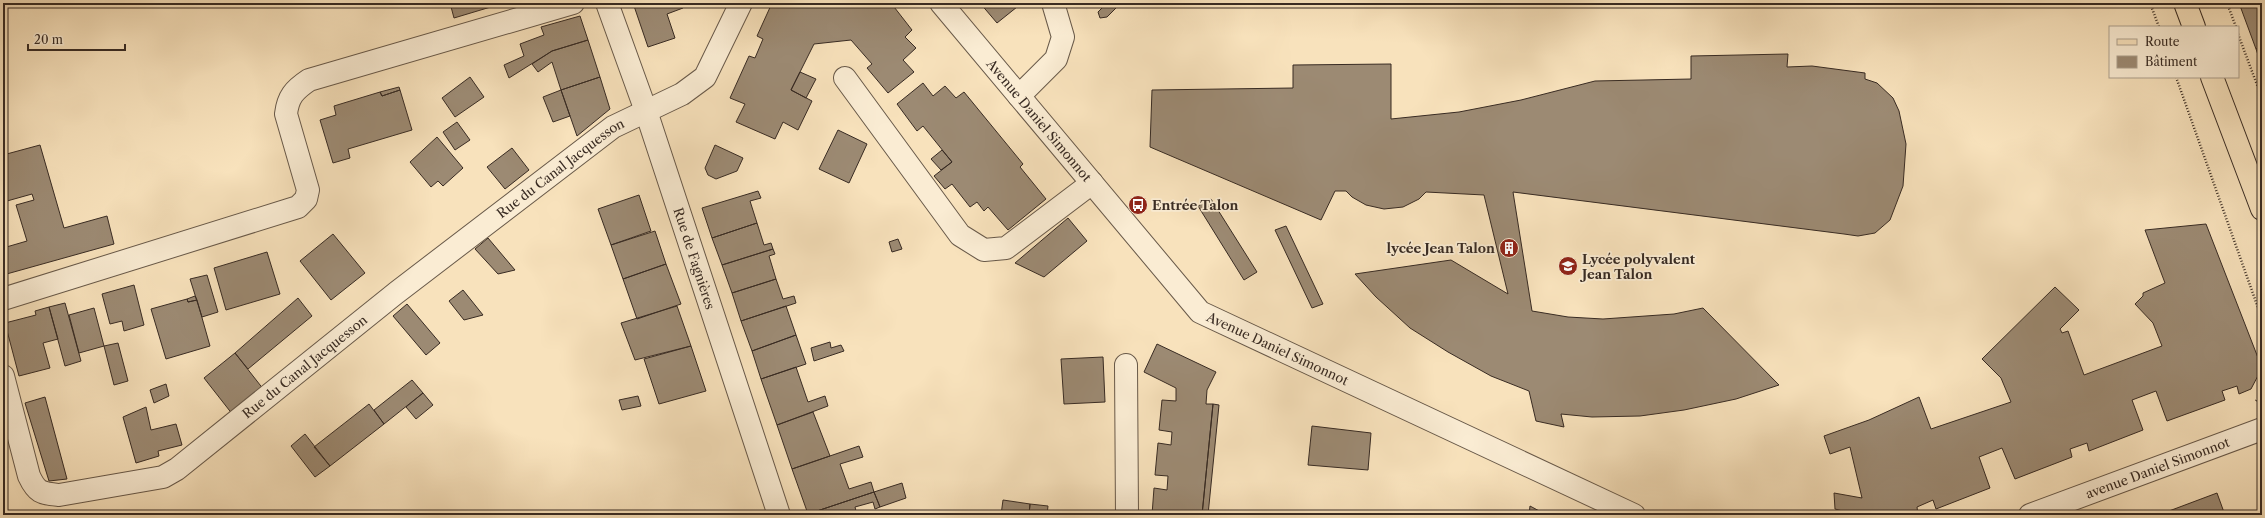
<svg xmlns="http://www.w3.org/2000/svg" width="2265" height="518" viewBox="0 0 2265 518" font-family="'Libre Caslon Text',serif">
<rect width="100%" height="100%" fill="#f8e2bc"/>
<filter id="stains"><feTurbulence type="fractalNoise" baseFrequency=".005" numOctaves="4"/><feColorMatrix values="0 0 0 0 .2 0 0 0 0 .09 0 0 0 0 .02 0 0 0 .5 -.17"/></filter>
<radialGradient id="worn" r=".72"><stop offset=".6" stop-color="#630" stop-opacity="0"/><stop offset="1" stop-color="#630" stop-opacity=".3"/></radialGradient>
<path fill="#9c8a73" stroke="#382b23" d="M450 3H504L454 18Z
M633 3H681L683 8 667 14 675 38 648 47Z
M772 3H891L912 30 905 37 916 48 903 60 914 72 888 93 867 68 872 64 851 40 814 44 791 90 812 101 798 130 783 122 775 139 736 122 745 104 730 98 749 56 755 58 763 39 757 36Z
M980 3H1022L997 23Z
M1107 3H1121L1107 17 1100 18 1098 12Z
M2239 3H2262V47L2256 49Z
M580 16 588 40 552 51 509 78 504 65 524 56 520 44 544 35 541 27Z
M588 40 600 77 561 90 552 62 538 72 532 64 552 51Z
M2262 47V67L2256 49Z
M1788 54 1787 67 1812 66 1865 73V79L1877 83 1893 98 1899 111 1906 144 1903 186 1890 220 1875 233 1858 236 1844 234 1513 192 1532 311 1568 317 1603 319 1674 314 1703 308 1779 385 1736 399 1684 410 1640 416 1592 417 1561 414 1564 427 1536 421 1529 391 1491 376 1448 352 1410 328 1376 297 1355 274 1451 260 1508 294 1484 195 1426 192 1419 199 1403 207 1384 209 1366 205 1352 197 1346 191H1335L1321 220 1150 147 1152 90 1293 88V65L1391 64V119L1459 112 1521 100 1595 81 1691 79V56Z
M800 72 816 79 806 98 791 90Z
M470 77 484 97 455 117 442 98Z
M600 77 610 109 577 136 561 90Z
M923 83 933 96 945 86 956 98 964 92 1023 164 1020 167 1046 199 1008 230 988 207 984 211 977 202 970 207 952 184 945 189 934 176 952 162 923 126 917 131 897 104Z
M399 87 400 90 382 96 380 92Z
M400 90 412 130 348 149 350 158 333 163 320 120 336 115 334 106 380 92 382 96Z
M561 90 570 116 553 122 543 97Z
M457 122 470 140 455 150 443 132Z
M838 130 867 144 849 183 819 169Z
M437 137 463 168 443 186 438 181 431 187 410 162Z
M40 145 64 228 107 216 114 244 3 275V248L27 241 16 205 34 200 32 194 7 201 3 186V155Z
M715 145 743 158 737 171 716 179 708 175 705 168Z
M512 148 529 170 505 189 487 167Z
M942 150 952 162 941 170 931 159Z
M758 191 761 198 750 201 757 223 712 238 702 208Z
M639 195 651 231 611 245 598 209Z
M1211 199 1257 272 1244 280 1198 206Z
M1068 218 1087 241 1044 277 1015 263Z
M757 223 764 245 771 243 773 249 722 265 712 238Z
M2206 224 2262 368 2251 389 2239 394 2237 386 2222 391 2225 400 2167 421 2156 391 2132 400 2143 430 2089 451 2087 443 2070 449 2072 457 2015 479 2002 448 1979 457 1990 488 1936 509 1933 500 1917 507 1918 515H1858L1835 509 1834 493 1862 498 1850 447 1830 454 1824 436 1869 420 1919 397 1931 429 2011 402 2001 378 1982 359 2055 287 2079 310 2060 329 2062 333 2068 331 2084 375 2162 346 2153 323 2135 304 2143 296V293L2165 283 2145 230Z
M1286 226 1323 304 1312 308 1275 230Z
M655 231 666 264 623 279 611 245Z
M333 234 365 273 331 300 300 261Z
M488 238 515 270 498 274 475 249Z
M898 239 902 249 892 252 889 242Z
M773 249 775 254 769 256 776 279 732 293 722 265Z
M267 252 280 294 226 310 214 268Z
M666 264 681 304 637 319 623 279Z
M207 275 218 312 202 317 190 279Z
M776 279 783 299 794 296 796 303 741 321 732 293Z
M134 285 144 325 124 331 122 321 110 324 102 294Z
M463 290 483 315 464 320 449 301Z
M195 296 197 300 188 302 187 299Z
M298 298 312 316 248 369 235 353Z
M187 299 188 302 197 300 210 346 166 359 151 309Z
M65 303 81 361 65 366 49 307Z
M407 304 440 343 426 355 393 316Z
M677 306 691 346 635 360 621 323Z
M786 306 796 335 752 351 741 321Z
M49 307 58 339 43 343 50 368 19 376 5 323 36 315 35 311Z
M94 308 104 346 79 353 69 315Z
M796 335 806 364 761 379 752 351Z
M830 342 831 348 841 345 844 351 814 361 811 348Z
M118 343 128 381 114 385 104 346Z
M1157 344 1216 372 1207 390 1206 404H1213L1202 515H1152L1154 488 1167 490 1168 476 1155 475 1158 443 1171 445 1172 432 1159 430 1162 400 1176 401V388L1144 372Z
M691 346 706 391 659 404 644 359Z
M235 353 264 390 233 415 204 378Z
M1103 357 1105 402 1064 404 1061 359Z
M796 367 808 402 825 396 828 406 777 425 761 379Z
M412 380 423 393 384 424 374 410Z
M166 384 169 396 154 403 150 390Z
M423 393 433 405 416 419 406 407Z
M638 396 641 406 622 410 619 400Z
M45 397 67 479 49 481 25 403Z
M369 404 384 424 330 466 314 447Z
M1213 404 1219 405 1208 515H1202Z
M146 407 151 430 176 424 182 445 158 451 159 456 136 463 123 417Z
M813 412 830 456 792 469 777 425Z
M1312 426 1371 433 1368 470 1308 465Z
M305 434 330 466 315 477 291 446Z
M859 446 863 457 840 464 849 489 871 482 874 492 808 514 792 469Z
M902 483 906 498 880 507 874 492Z
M874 492 880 507 875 509 873 502 855 507 857 515 808 514Z
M2217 493 2225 515H2161V514Z
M1003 500 1030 504 1029 515H1001Z
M1030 504 1048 506 1047 515H1029Z
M1530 506 1543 513V515H1529Z"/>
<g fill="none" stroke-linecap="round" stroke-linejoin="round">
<defs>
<g id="minor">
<path id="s1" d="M607 3 646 111 779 515"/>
<path id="s2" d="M941 3 1200 312 1634 515"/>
<path d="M845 78 960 235 984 250 1006 248 1092 183"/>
<path d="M1019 96 1056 59 1063 37 1053 3"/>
<path d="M3 299 298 207 306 199 308 190 286 114C288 97 294 90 309 80L573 3"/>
<path d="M1126 365 1127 515"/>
<path id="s3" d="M3 376 29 476C37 493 41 493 59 495L163 477 177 469 396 293 613 127 682 94 705 77 741 3"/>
<path id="s4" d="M2030 515 2262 429"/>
</g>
<path id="major" d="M2185 3 2194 27
M2212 77 2262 209"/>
</defs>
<use href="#minor" stroke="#685949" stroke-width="24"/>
<use href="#major" stroke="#382b23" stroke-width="24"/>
<path stroke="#382b23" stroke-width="2.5" stroke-dasharray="1 2" stroke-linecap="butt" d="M2150 3 2159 27
M2227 3 2236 27
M2238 34 2262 98
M2176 77 2262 319
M2256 401 2262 393"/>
<use href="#minor" stroke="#faecd3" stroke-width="22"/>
<use href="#major" stroke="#f8e2bc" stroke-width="22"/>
</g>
<defs>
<symbol id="bus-disc" viewBox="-11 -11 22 22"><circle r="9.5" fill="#8f2418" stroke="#faecd3"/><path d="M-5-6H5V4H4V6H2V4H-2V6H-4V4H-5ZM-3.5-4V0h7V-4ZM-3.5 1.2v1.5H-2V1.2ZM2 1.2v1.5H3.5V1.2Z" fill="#fff"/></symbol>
<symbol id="building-disc" viewBox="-11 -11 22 22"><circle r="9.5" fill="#8f2418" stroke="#faecd3"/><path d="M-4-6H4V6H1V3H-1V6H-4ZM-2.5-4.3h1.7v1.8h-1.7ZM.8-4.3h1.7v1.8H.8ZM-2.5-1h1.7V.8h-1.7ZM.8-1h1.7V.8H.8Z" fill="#fff"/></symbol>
<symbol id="school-disc" viewBox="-11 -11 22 22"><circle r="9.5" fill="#8f2418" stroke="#faecd3"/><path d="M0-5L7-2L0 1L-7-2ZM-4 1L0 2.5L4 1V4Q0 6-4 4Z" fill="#fff"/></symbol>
</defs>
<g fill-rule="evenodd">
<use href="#bus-disc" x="1127" y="194" width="22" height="22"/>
<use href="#building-disc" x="1498" y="237" width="22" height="22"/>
<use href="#school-disc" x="1557" y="255" width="22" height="22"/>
</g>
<g text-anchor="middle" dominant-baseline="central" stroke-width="3.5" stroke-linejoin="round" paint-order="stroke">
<g font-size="13" fill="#382b23" stroke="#faecd3">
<text stroke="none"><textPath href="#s2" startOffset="153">Avenue Daniel Simonnot</textPath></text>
<text stroke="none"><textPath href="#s3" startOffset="751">Rue du Canal Jacquesson</textPath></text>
<text stroke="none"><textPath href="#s1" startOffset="270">Rue de Fagnières</textPath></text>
<text stroke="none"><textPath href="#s2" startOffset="489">Avenue Daniel Simonnot</textPath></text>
<text stroke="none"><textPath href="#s3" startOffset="427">Rue du Canal Jacquesson</textPath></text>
<text stroke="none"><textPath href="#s4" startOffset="136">avenue Daniel Simonnot</textPath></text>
</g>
<g font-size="13" font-weight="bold" fill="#382b23" stroke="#faecd3" text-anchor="start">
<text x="1152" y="205">Entrée Talon</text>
<text x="1495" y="248" text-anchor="end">lycée Jean Talon</text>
<text x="1582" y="259">Lycée polyvalent<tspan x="1582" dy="15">Jean Talon</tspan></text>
</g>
</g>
<rect width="2265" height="518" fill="none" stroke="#f8e2bc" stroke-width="16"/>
<rect x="4" y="4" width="2257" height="510" fill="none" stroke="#382b23" stroke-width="2"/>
<rect x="8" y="8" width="2249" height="502" fill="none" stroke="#382b23"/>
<rect x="2109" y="26" width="130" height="52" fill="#faecd3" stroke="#ac9f8d"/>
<rect x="2117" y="39" width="20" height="6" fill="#f8e2bc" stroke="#ac9f8d"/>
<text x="2145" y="46" font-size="12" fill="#382b23">Route</text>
<rect x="2117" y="56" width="20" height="12" fill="#9c8a73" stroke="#ac9f8d"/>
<text x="2145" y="66" font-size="12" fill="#382b23">Bâtiment</text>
<path d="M28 44v6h97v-6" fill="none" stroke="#382b23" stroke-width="2"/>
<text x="34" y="44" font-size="12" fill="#382b23" stroke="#faecd3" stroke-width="3" paint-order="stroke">20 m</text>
<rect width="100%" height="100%" filter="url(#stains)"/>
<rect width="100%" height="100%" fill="url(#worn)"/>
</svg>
